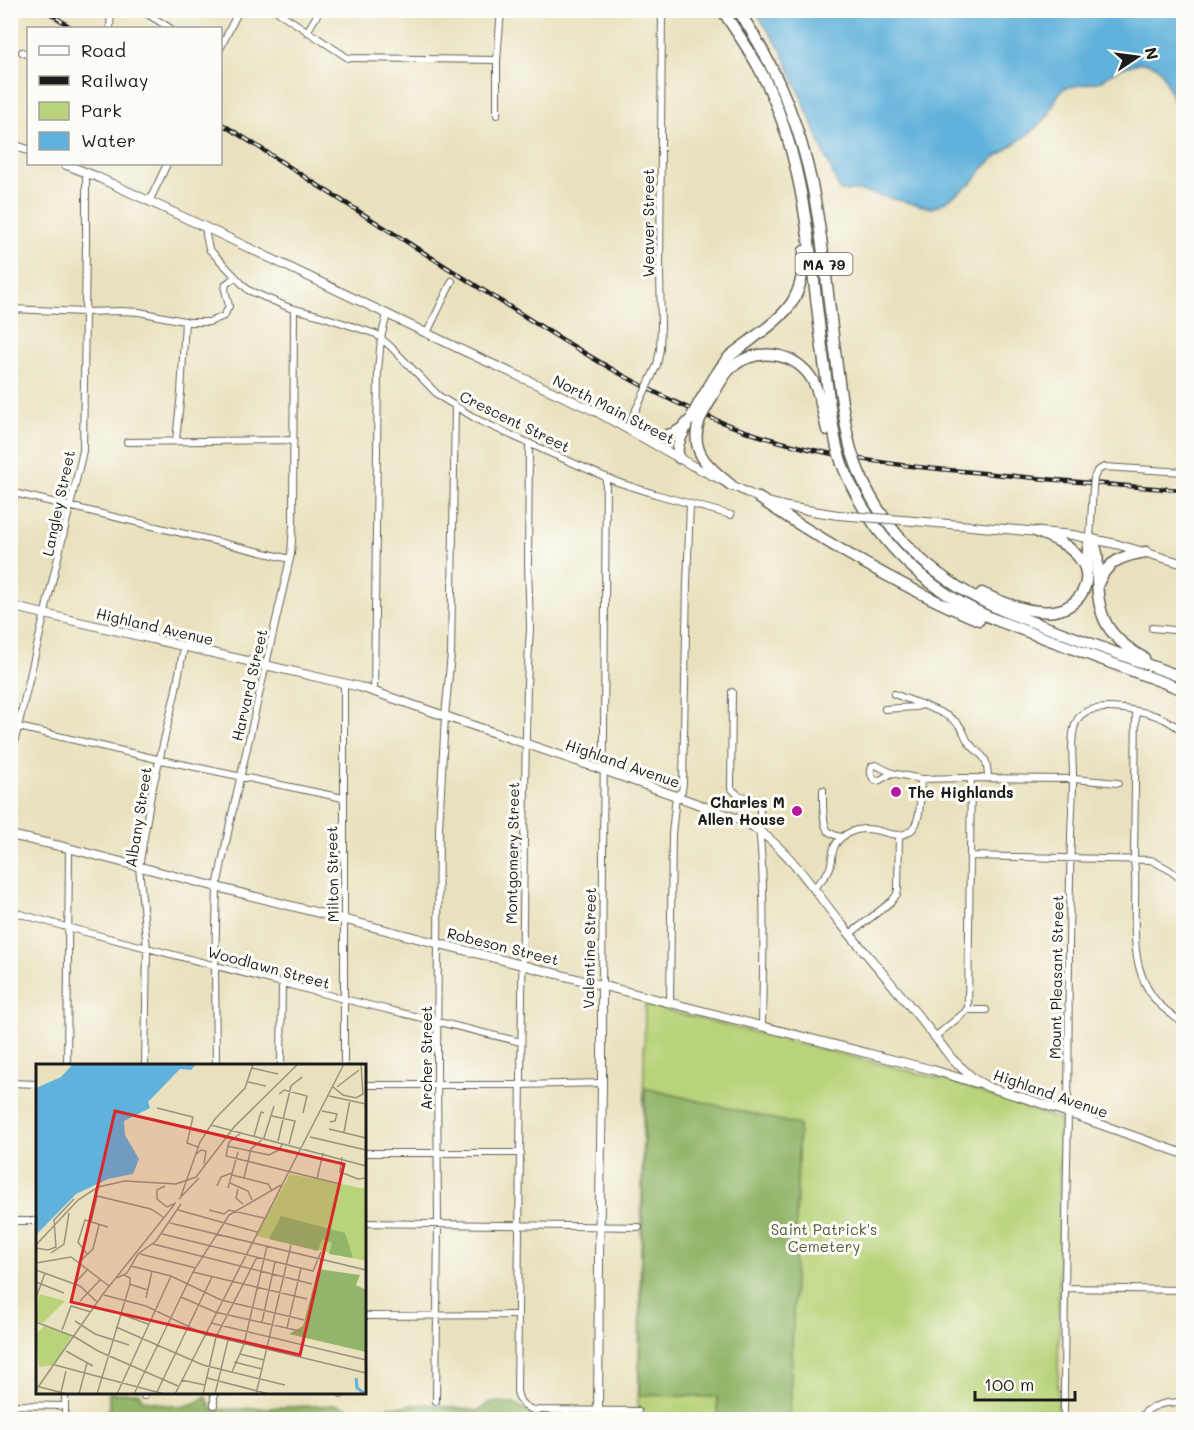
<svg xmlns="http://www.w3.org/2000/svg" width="1194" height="1430" viewBox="0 0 1194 1430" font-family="Mali,sans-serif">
<rect width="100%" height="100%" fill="#fdfcf7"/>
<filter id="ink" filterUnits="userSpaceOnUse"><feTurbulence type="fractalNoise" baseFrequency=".0167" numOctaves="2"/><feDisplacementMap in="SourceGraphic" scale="12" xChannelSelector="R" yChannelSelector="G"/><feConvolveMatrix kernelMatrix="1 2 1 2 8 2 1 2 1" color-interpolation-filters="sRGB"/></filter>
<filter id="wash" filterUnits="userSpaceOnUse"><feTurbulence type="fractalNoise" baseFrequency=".008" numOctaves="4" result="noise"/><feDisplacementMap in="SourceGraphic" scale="24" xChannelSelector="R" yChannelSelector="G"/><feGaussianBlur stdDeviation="1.35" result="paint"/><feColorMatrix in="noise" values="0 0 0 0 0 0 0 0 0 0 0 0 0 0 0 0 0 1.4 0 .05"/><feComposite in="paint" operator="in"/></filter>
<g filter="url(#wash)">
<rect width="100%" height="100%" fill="#e9e1be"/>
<path fill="#b8d379" stroke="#6a784a" stroke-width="1.5" d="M645 1005 949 1081 1060 1120 1058 1419 638 1420Z"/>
<path fill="#92b569" stroke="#576842" stroke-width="1.5" d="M645 1088 799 1125 790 1419H717V1397L639 1395Z
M109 1393H140L142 1400C169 1403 180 1415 206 1396L212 1410 337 1405 351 1409 383 1408 425 1404 478 1411 490 1402 514 1403 536 1416V1419H109Z"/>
<path fill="#60b1db" stroke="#3e667c" stroke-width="1.5" d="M755 11H1183V125L1163 74 1156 66 1147 63H1138L1119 69 1110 74 1102 81 1064 88 1058 95 1048 116 1035 129 988 163 971 184 940 205 931 208 860 191H840L782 51Z"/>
</g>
<g filter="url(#ink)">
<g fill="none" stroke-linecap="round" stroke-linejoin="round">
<defs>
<path id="street" d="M141 10 170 28
M275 10 348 58 497 60
M110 28 111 10
M307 32 320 10
M220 49 239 10
M22 52 28 55
M497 115V60L501 10
M149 202 167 164
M206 228V235L209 249 248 290 264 297 290 308 318 315 376 334 390 346 439 396 478 420 548 452 617 482 655 494 731 515
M10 309 85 312 122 311 139 312 189 322H209L224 316 229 306 225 290 226 284 235 277
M427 333 452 281
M651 378 657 365 660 349 661 325 660 272 662 10
M627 428 644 393
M176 440 181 393 185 321
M127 442 293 440
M529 444 528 564 530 628 527 684 524 841 517 1391C519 1402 523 1407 534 1410L638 1411
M1094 478 1097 471 1104 467 1184 472
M10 492 290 559
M1090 538 1093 488
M1152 628 1184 631
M374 692 378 371 381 338 387 314
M732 692 731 788 738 795 757 800C763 812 758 815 759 827 766 893 763 960 762 1026
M894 694 923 705
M885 709 915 707 923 705C935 710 950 715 960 726 964 731 965 738 969 743 983 759 987 753 988 778
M1136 711 1134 859C1140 907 1122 962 1158 1003 1166 1011 1175 1017 1184 1024
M10 725 157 759 343 798
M10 761 83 451 86 245V172
M876 765 892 773 880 780 876 781C870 776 870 772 872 766Z
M892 773 921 779 962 778 1074 779 1118 783
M823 790C823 799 822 824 828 831 832 835 837 836 842 837
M970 856 1151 860 1168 869 1184 881
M813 888C819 883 825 877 829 870 832 864 832 858 833 851 836 837 852 829 866 829 878 829 888 835 899 835
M10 911 70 928 344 999 521 1042
M850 934 892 901 897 894 898 889 899 835C925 833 919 798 921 779
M602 985 606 477
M670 1003 672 834 676 796 682 791 683 782 687 584 690 504
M967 1010H986
M935 1037 965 1012 968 1007 971 778
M67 1066 69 848
M145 1066 147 948 139 867 151 795 175 694 184 647
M216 1066 215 965 217 887 230 823 291 554 293 525 294 309
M281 1066 282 983
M344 1066C345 938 343 810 344 683
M10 1083 38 1084
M364 1085H520L602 1083
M364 1153H521
M10 1221H38
M364 1223 639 1227
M1066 1288 1184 1290
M364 1316 518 1315
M144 1392V1396
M342 1394V1392
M436 1401 438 1225 437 1061 439 828 445 716 451 654 455 407
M10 1405 65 1406
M214 1405V1392
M65 1420V1392
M1064 1420C1064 1317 1066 1214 1068 1112 1069 1021 1068 930 1071 840 1071 820 1073 800 1073 781 1074 764 1067 728 1081 715 1096 701 1147 711 1164 719 1171 723 1177 727 1184 731
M1139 1420C1148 1404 1167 1402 1184 1402"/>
<path id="secondary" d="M10 144 28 150
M64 164 95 176 224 236 466 352 595 411 693 466 750 494 768 502 787 507 838 515
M914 521 1073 535 1116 544 1184 564
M10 606 360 687 603 770 676 796 743 821C785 843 809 884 838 920 876 966 916 1011 952 1059L974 1079 988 1087 1037 1102 1184 1154
M10 835 64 847 213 886 933 1070 976 1083
M598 1420 599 1257 602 1086V985"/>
<path id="highway" d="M722 10C735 29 748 48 759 68 805 154 810 254 822 348 827 381 830 415 837 448
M738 10C774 63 799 123 812 185 823 237 827 290 834 343 839 379 842 415 851 450
M699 403C709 387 717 370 730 356 738 349 748 343 756 336 790 312 804 295 804 251
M707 406C715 393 721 377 732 367 757 346 797 352 813 381 821 396 823 414 827 430
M700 419C688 451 708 467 731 485
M642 436C661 439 677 436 689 421
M679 458C675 446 681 438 686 427
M842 464C871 538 923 589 996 620L1184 690
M857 467C885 538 938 583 1008 613L1184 678
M759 498C789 519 819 537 850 555 892 579 934 602 979 620
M1090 538C1099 549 1098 560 1097 574 1097 616 1106 636 1144 658
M1087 571 1088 549 1090 538
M1099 582C1107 561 1125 555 1146 552
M982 593C1003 603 1031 614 1054 611 1079 608 1096 581 1080 559 1070 545 1053 538 1037 532"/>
</defs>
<use href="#street" stroke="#646155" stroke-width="8"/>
<use href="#secondary" stroke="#646155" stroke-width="10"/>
<use href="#highway" stroke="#646155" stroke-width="13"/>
<use href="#street" stroke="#fff" stroke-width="6"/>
<use href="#secondary" stroke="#fff" stroke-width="8"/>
<use href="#highway" stroke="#fff" stroke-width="10"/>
<defs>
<path id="rail" d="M45 10 72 28
M220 123C252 142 283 163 314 183 375 222 436 261 497 299 579 351 661 403 754 434 826 457 898 466 973 472 1043 479 1113 486 1184 490"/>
</defs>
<use href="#rail" stroke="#1c1c1c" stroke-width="4.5"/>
<use href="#rail" stroke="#fdfcf7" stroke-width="2" stroke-dasharray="7" stroke-linecap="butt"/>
<defs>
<path id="street-bridge" d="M644 393 651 378
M1093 488 1094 478"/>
<path id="secondary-bridge" d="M838 515 914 521"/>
<path id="highway-bridge" d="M692 416 699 403
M700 419 707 406
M837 448 842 464
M851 450 857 467"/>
</defs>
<use href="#street-bridge" stroke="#646155" stroke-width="8" stroke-linecap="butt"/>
<use href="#secondary-bridge" stroke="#646155" stroke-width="10" stroke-linecap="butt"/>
<use href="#highway-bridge" stroke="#646155" stroke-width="13" stroke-linecap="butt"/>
<use href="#street-bridge" stroke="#fff" stroke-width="6"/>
<use href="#secondary-bridge" stroke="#fff" stroke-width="8"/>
<use href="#highway-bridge" stroke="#fff" stroke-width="10"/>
</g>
</g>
<g fill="#b5179e" stroke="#fdfcf7" stroke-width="2">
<circle cx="896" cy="792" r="6"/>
<circle cx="797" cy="811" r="6"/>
</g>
<g text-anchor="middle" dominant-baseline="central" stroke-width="6" stroke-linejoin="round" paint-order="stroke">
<rect fill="#fdfcf7" stroke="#605f5e" stroke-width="1.5" x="795.5" y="253" width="57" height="22" rx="4.5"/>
<g font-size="14" font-weight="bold" fill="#1c1c1c">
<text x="824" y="264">MA 79</text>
</g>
<g font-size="15" fill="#1c1c1c" stroke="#fdfcf7">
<text transform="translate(648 223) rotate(-90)">Weaver Street</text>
<text transform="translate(614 409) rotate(27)">North Main Street</text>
<text transform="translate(515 421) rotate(26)">Crescent Street</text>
<text transform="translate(58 503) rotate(-78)">Langley Street</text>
<text transform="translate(155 626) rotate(13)">Highland Avenue</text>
<text transform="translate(249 685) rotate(-77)">Harvard Street</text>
<text transform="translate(623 763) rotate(19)">Highland Avenue</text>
<text transform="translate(138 817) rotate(-81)">Albany Street</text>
<text transform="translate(512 853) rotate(-89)">Montgomery Street</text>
<text transform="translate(332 874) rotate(-91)">Milton Street</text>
<text transform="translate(503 946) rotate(14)">Robeson Street</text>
<text transform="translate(589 948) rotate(-89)">Valentine Street</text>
<text transform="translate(269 967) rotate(15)">Woodlawn Street</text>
<text transform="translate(1056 977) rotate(-89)">Mount Pleasant Street</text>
<text transform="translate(426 1058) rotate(-90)">Archer Street</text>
<text transform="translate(1051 1093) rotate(19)">Highland Avenue</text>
</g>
<g font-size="15" font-weight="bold" fill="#1c1c1c" stroke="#fdfcf7" text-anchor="start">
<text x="908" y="792">The Highlands</text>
<text x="785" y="802" text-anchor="end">Charles M<tspan x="785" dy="17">Allen House</tspan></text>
</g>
<g font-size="15" fill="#535c3d" stroke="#fdfcf7">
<text x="824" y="1229">Saint Patrick's<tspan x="824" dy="17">Cemetery</tspan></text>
</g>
</g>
<g transform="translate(36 1064)">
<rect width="330" height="330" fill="#e9e1be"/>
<path d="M254 110 330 125V197L220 172ZM3 230 29 237 7 259 0 256ZM8 262 36 271 18 301 3 303 0 270Z" fill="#b8d379"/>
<path d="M245 152 309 169 317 194 293 190 296 179 286 175 282 187 233 175ZM282 205 324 211 320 221 330 226V288L253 270 267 262Z" fill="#92b569"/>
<path d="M37 0H160L155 6 144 5 112 38 114 44 88 57 89 71 103 95 97 110 72 115 40 130 0 171V24L25 13Z" fill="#60b1db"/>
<path fill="none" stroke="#60b1db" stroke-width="3" d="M320 314 321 324 328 329"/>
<path fill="none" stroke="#97927d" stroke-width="1.5" d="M216 4 242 10M212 18 230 22M297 23 307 31 320 34 327 30 325 0M301 23 323 6M243 30 248 26 271 32 267 49M293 32 330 40M121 44 157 53 151 79 162 83M286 47 301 50 299 57 294 58M236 52 259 57 253 80M175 61 330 102M293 65 330 74M308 68 314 36M205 69 193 78 190 92 304 120M218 72 225 48 228 49M274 73 330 86M242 77 255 22 266 13 263 16M191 82 233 91 243 86 247 79M159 91 165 86 170 87 168 100M306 93 304 108 322 115 330 114M196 111 232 120 236 127M208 114 215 85 228 74 238 42M281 115 287 89M194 119 212 127 216 136M129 122 121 126V135L131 143 140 139M181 122 185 113 196 109M192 124 202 88M202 125 200 134 207 140M145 132 164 78 179 55 209 24 217 0M143 135 163 114M142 146 221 168M173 146 188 150 193 146 228 154M55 158 61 132 115 145 127 153M134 159 330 206M126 170 277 207 285 188M117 180 276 220M0 181 42 136 62 123 89 117 140 120 160 113 199 62 262 0M0 184 12 186 20 183 18 156 38 135M15 189 28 180 33 149M51 190 42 178 49 156 72 163M104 190 160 204M43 198 57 185 63 161M0 199 35 193 73 222M95 202 135 212 185 236 268 256M0 206 44 222 61 238M157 208 271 235M81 214 91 209 102 190 120 177 145 140M0 218 28 229M38 220 52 205M93 220 112 226M68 231 110 242 168 270 330 309M145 233 179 248 264 267M0 234 9 209M110 234 116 207M44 237 65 215M84 250 112 260M39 257 59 270 93 281M0 258 39 273M226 258 239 198M175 259 330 296M80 263 167 301 249 321M251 264 265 204M26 266 35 242 55 248M39 273 62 287 142 322M30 287 57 302M204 290 228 296M198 298 226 305M19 301 128 330M196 308 208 280 231 182M171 314 233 330M145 316 169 321M0 322 31 330M0 326 67 230 138 141M25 328 30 307M43 330 51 299M61 330 94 220V214L88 211M81 330 135 212M98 330 157 208 193 151 245 121M120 330 176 213M139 330 308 0M167 330 180 273 221 193M179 330 192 276M220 330 255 181"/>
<path fill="#d62828" fill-opacity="0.15" stroke="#d62828" stroke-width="3" d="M79 47 308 100 264 291 35 238Z"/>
<rect width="330" height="330" fill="none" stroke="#1c1c1c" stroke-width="3"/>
</g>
<rect width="1194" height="1430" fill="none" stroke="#fdfcf7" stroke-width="36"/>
<rect x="27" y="27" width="195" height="138" fill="#fdfcf7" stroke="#a3a29f" stroke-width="1.5"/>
<rect x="39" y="46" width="30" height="9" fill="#ffffff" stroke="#a3a29f" stroke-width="1.5"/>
<text x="81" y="57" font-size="18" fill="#1c1c1c">Road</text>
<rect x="39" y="76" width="30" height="9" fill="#1c1c1c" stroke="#a3a29f" stroke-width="1.5"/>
<text x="81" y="87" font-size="18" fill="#1c1c1c">Railway</text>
<rect x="39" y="102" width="30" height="18" fill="#b8d379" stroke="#a3a29f" stroke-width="1.5"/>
<text x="81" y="117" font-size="18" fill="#1c1c1c">Park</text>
<rect x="39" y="132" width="30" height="18" fill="#60b1db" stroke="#a3a29f" stroke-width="1.5"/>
<text x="81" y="147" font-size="18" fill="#1c1c1c">Water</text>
<g transform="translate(1137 57) rotate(77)" stroke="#fdfcf7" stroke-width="4.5" paint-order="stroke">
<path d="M0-4.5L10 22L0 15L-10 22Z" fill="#1c1c1c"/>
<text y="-9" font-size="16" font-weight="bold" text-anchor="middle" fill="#1c1c1c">N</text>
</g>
<path d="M975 1391v9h100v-9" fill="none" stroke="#1c1c1c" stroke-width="3"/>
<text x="984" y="1391" font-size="18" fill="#1c1c1c" stroke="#fdfcf7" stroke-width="4.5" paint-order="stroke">100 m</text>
</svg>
